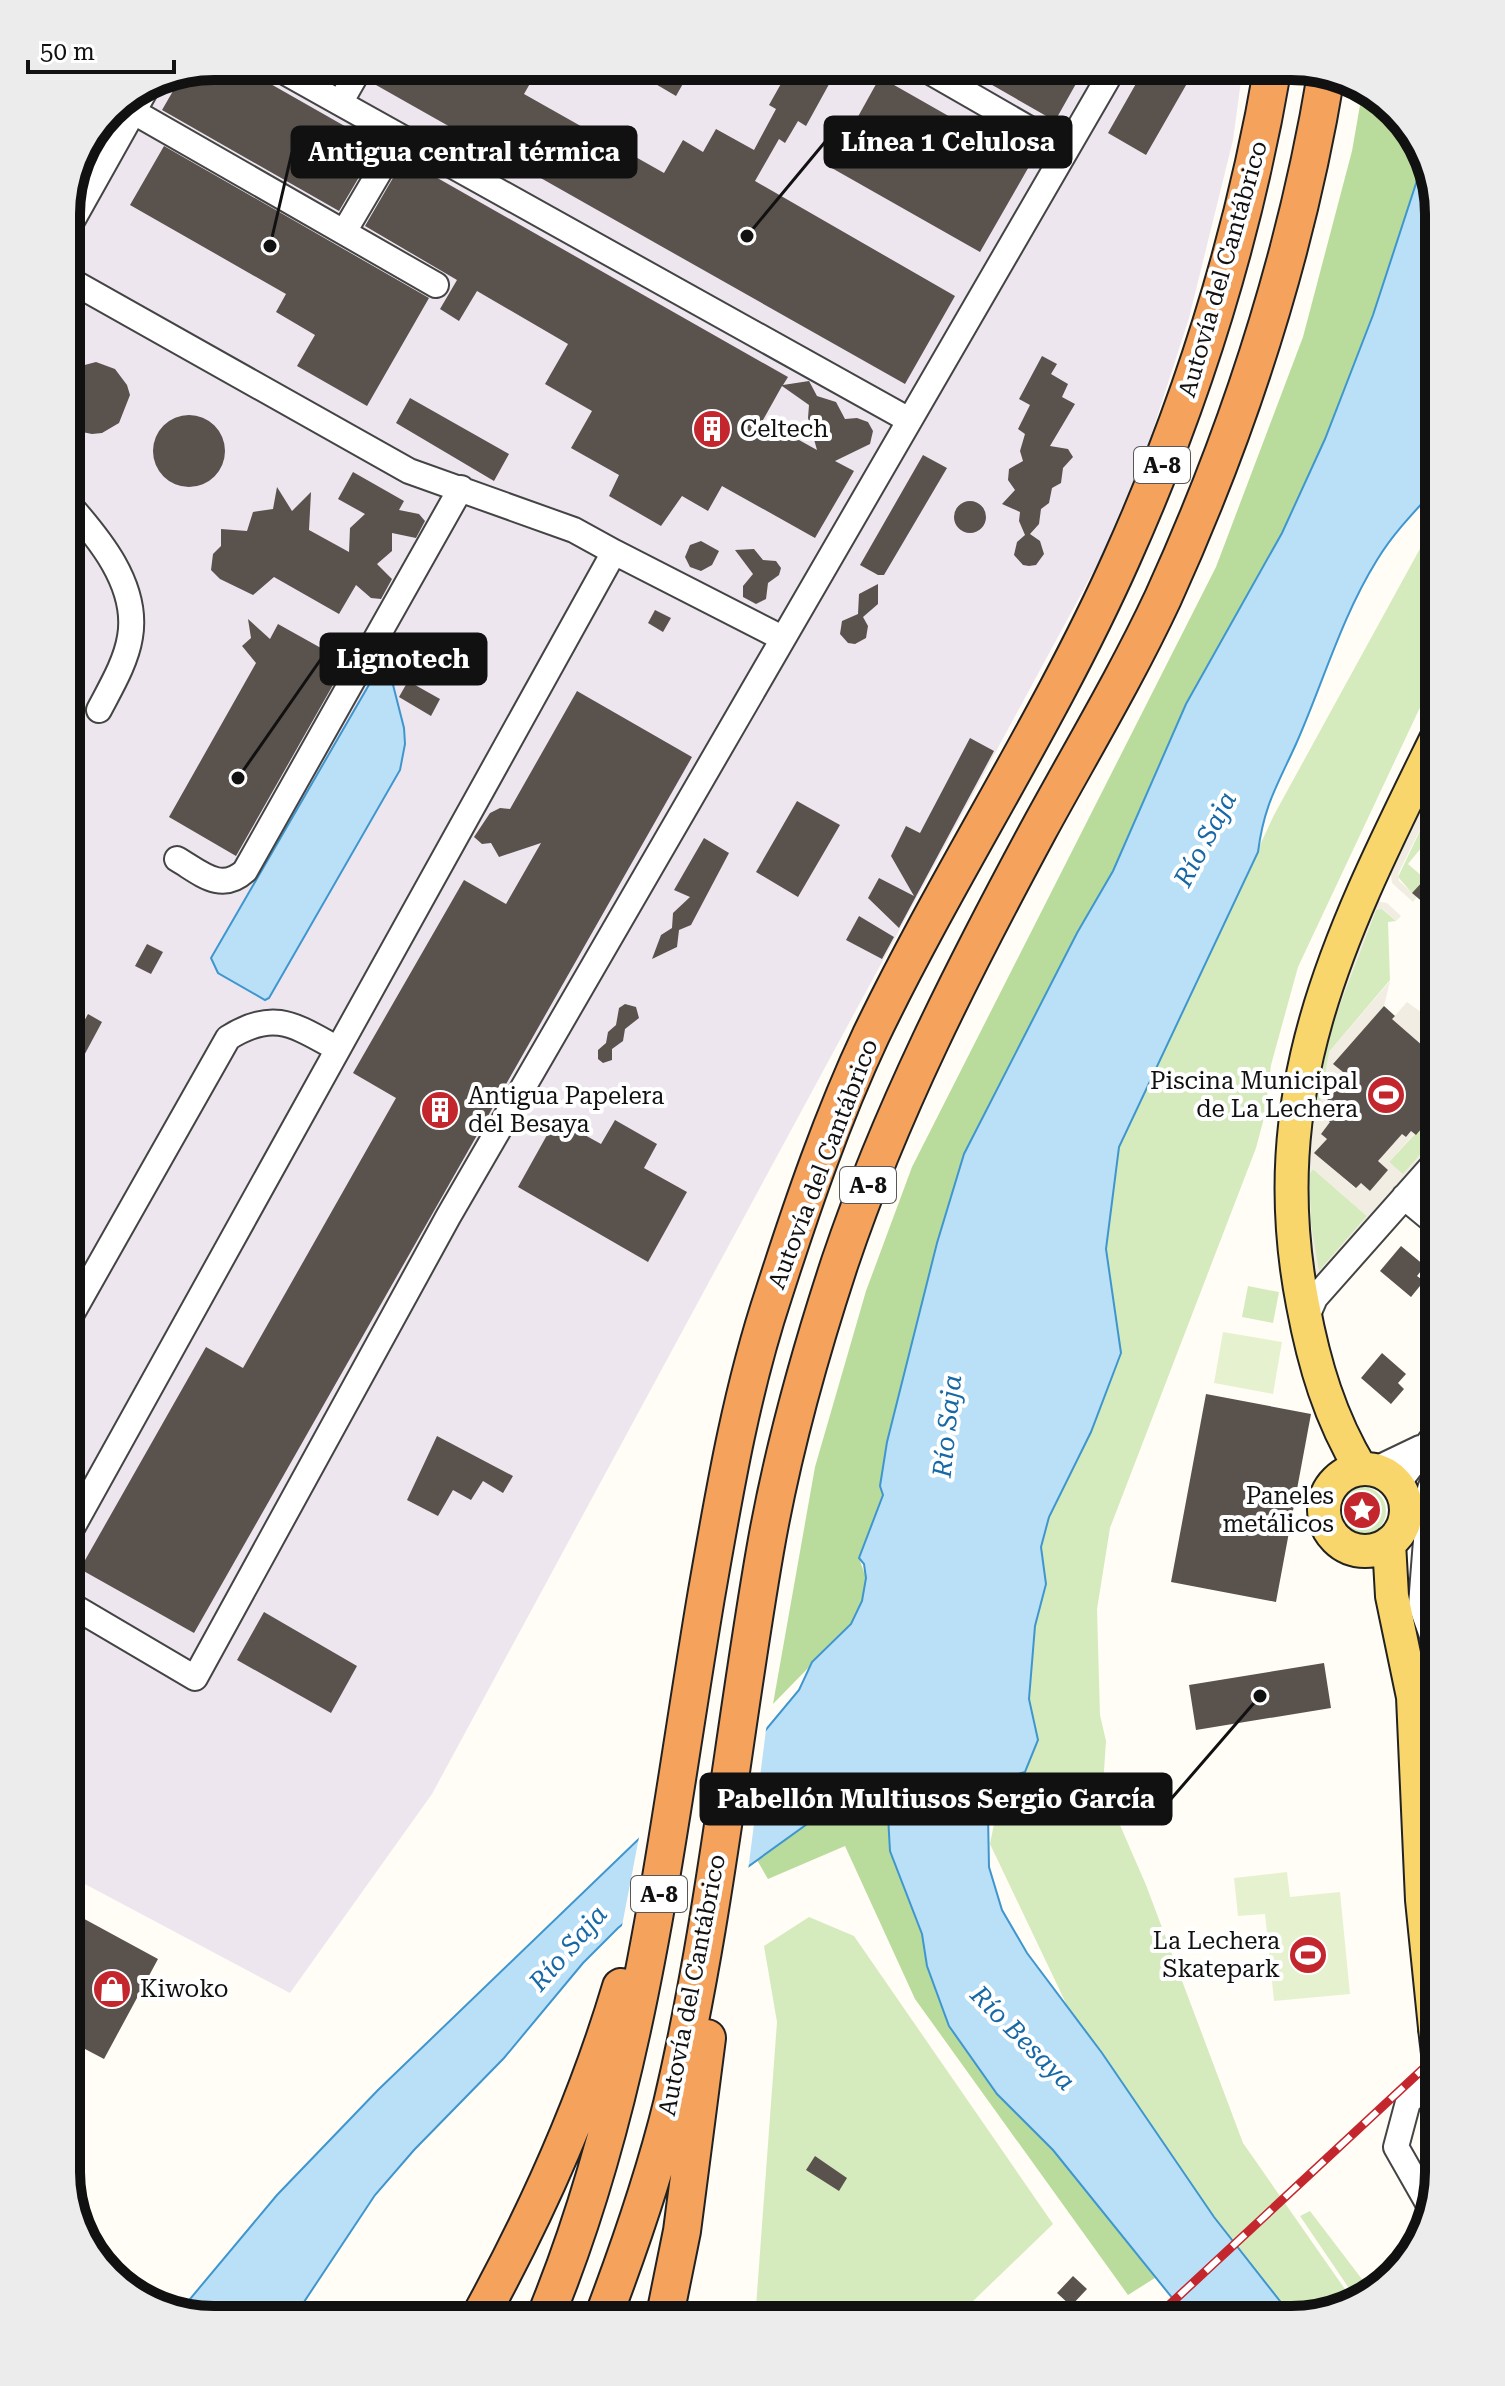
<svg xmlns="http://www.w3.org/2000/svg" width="1505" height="2386" viewBox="0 0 1505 2386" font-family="'Roboto Serif',serif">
<rect width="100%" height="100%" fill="#fffdf5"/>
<path fill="#eee6ef" d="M215 66H1243L1233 140 1189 318 1146 451 1099 561 432 1794 290 1993 66 1874V205L110 109 158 77Z"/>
<path fill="#d5ebbd" d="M1439 514V667L1298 967 1271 1065 1265 1114 1256 1148 1110 1528 1097 1609 1100 1715 1106 1741 1103 1786 1146 1885 1243 2143 1356 2305 1294 2319 1214 2217 1102 2053 1073 2018 990 1844 1038 1603 1046 1584 1041 1547 1049 1517 1091 1432 1121 1353 1106 1249 1119 1147 1274 815Z
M1439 791V826L1408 864 1439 891V917L1425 904 1436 891 1424 881 1412 893 1398 877Z
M1381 908 1396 921 1388 922 1390 980 1329 1052 1331 1090 1314 1108 1332 1025 1376 910Z
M1439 1108V1133L1403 1175 1389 1162Z
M1313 1169 1367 1216 1319 1271 1312 1245 1309 1174Z
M1248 1286 1279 1292 1273 1323 1242 1317Z
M1338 1511a24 24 0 1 1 48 0a24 24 0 1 1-48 0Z
M1436 1720 1439 1721V1943L1431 1725Z
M809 1917 854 1936 1053 2224 971 2303 993 2320H755L777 2022 764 1946Z
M1310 2211 1371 2291 1359 2303 1300 2216Z"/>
<path fill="#b9dc9c" d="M1363 88 1373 91 1423 148 1436 201 1282 533 1186 704 1113 871 1077 933 951 1195 887 1442 883 1495 859 1558 866 1578 862 1601 851 1624 773 1704 815 1467 866 1291 912 1167 1216 567 1303 337 1352 151Z
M886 1780 890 1851 989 2058 1158 2276 1128 2295 915 1999 845 1846 768 1879 757 1860 867 1781Z"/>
<path fill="#e6f2cf" d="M1223 1332 1282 1342 1273 1394 1214 1383Z
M1287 1872 1290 1897 1340 1892 1350 1994 1274 2001 1265 1914 1238 1916 1234 1878Z"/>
<path fill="#f1ede2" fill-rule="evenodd" d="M1439 773V791L1398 874 1399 881 1417 897 1413 902 1392 883 1389 860 1395 862Z
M1376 901 1387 903 1401 916 1396 921 1383 909 1376 910 1332 1025 1314 1106 1331 1090 1324 1081 1329 1052 1390 981 1384 1006 1334 1063 1346 1075 1323 1106 1329 1111 1324 1117 1332 1123 1321 1133 1327 1139 1315 1153 1355 1188 1361 1183 1370 1191 1388 1170 1366 1151 1402 1134 1406 1137 1411 1131 1414 1134 1389 1162 1403 1174 1439 1133V1145L1338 1262 1310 1287 1301 1200 1323 1029ZM1313 1169 1367 1216 1319 1271 1310 1218 1309 1174Z
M1407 1002 1439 1025V1060L1392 1019Z"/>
<path fill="#b9e0f7" stroke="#3f96cf" stroke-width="2" d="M1425 156 1439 215V485C1417 509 1394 532 1377 560 1341 618 1323 683 1296 744 1277 786 1264 805 1258 852L1119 1147 1106 1249 1121 1353 1091 1432 1049 1517 1041 1547 1046 1584 1035 1626 1029 1699 1038 1740 1025 1772 994 1781 988 1815 989 1867 1002 1910 1027 1953 1102 2053 1214 2217 1294 2319 1190 2320 1053 2150 997 2094 949 2026 927 1966 922 1934 890 1851 886 1780 867 1781 742 1871 635 1914 618 1928 583 1963 504 2058 414 2150 375 2195 292 2320H205L180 2311 277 2195 378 2090 645 1833 759 1738 799 1690 812 1662 851 1624 862 1601 866 1578 864 1564 859 1558 883 1495 880 1486 887 1442 937 1243 964 1154 1077 933 1113 871 1186 704 1282 533 1325 439 1373 315Z
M392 656 389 669 404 728 405 744 400 770 269 998 265 1000 218 973 211 958 381 664Z"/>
<path fill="#fffdf5" d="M767 1722 748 1871 692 1903 637 1917 621 1931 640 1832 692 1787 737 1756Z"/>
<path fill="#5a524d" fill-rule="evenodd" d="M214 66H239L378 145 339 211 162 110 184 72Z
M387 66H540L524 94 664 173 683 140 703 152 716 129 754 150 776 109 769 105 791 66H813L833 77 806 126 798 121 785 143 779 139 755 181 955 296 905 384 376 85Z
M625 66H693L676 96Z
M959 66H1086L1055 121Z
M1146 66H1197L1146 155 1108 133Z
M880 77 1031 163 980 252 830 167Z
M164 146 429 298 367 406 297 366 315 335 276 312 286 294 130 205Z
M404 159 788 377 783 385 809 381 817 396 836 402 845 419 857 418 868 422 873 431 870 444 835 461 854 471 815 538 722 486 708 511 682 496 661 526 609 496 619 475 571 448 592 411 545 384 568 344 477 291 459 321 440 309 457 280 365 226ZM782 386 809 405 808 418 817 450 763 420Z
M1042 356 1057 364 1051 374 1068 384 1062 397 1075 404 1050 446 1068 449 1073 457 1063 468 1061 483 1052 488 1049 503 1041 509 1039 524 1030 534 1040 541 1044 554 1036 565 1029 566 1023 565 1014 555 1017 542 1025 535 1019 521 1020 512 1002 504 1015 490 1008 480 1009 469 1023 461 1020 451 1025 434 1018 429 1030 405 1019 399Z
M96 362 115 369 127 385 130 395 119 423 102 433 92 434 82 432 66 420V376L77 367Z
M410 398 509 454 494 481 396 423Z
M153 451a36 36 0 1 1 72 0a36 36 0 1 1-72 0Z
M923 455 947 468 884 575H878L860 565Z
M353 472 404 501 399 510 419 514 425 521 416 538 392 533V551L377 564 392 579 381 599 371 598 356 585 339 614 274 577 253 595 220 579 211 570 213 554 221 546V529L247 531 253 512 273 509 277 487 292 511 311 492 309 530 349 552 350 528 365 514 338 499Z
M954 517a16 16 0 1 1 32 0a16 16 0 1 1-32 0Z
M701 541 719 551 712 565 701 571 690 567 685 557 690 545Z
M754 549 763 560 776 561 781 568 779 575 768 583 766 599 756 604 743 597V586L753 574 735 550Z
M878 584V604L863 617 868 626 866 638 855 644 848 643 840 634 842 621 858 614 859 594Z
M655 610 671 618 663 632 648 623Z
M248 619 270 639 278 624 346 662 236 856 169 817 256 663 242 646 251 638Z
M408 681 440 699 431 716 399 697Z
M577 691 692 757 194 1633 80 1569 206 1347 243 1368 396 1098 353 1073 464 880 506 904 541 843 499 857 491 843 482 844 474 837 490 813 500 808 510 809Z
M970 738 994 751 899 928 868 898 879 878 914 896 891 856 906 826 920 833Z
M797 801 840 825 798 897 756 872Z
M704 838 729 853 691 925 679 930 677 947 652 959 661 935 672 928 673 913 690 897 674 890Z
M1439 852V891L1425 904 1412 893 1425 879 1420 874Z
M859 916 894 937 882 959 846 940Z
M147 944 163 952 151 974 135 966Z
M625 1004 636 1007 639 1018 625 1029 623 1041 612 1049V1060L603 1063 598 1059V1050L606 1043 608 1032 616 1025 619 1008Z
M1384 1006 1395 1016 1392 1019 1439 1060V1108L1416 1135 1411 1131 1406 1137 1402 1134 1378 1161 1388 1170 1370 1191 1361 1183 1356 1188 1314 1153 1327 1139 1321 1134 1330 1122 1324 1117 1329 1111 1322 1106 1348 1076 1333 1064Z
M88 1014 102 1022 80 1063 66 1054Z
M556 1119 601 1144 615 1120 657 1144 644 1168 687 1192 648 1262 518 1187Z
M1401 1246 1425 1266 1417 1276 1424 1281 1411 1297 1380 1271Z
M1382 1353 1406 1374 1398 1383 1404 1389 1391 1404 1361 1378Z
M1206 1394 1311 1414 1276 1602 1171 1582Z
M437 1436 513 1476 503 1493 483 1481 471 1500 453 1490 438 1516 407 1500Z
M264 1612 357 1666 331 1713 237 1660Z
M1324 1663 1331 1708 1196 1730 1189 1685Z
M66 1909 158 1959 104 2059 66 2039Z
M815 2156 847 2178 839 2191 806 2170Z
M1073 2276 1087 2289 1071 2306 1057 2293Z"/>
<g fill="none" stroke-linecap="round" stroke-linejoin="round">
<defs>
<path id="minor" d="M274 66 340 103 361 66
M920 66 1066 150
M340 103 909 420
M134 112 436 285
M66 232 150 82
M344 232 400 137
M66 501C98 537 139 585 130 637 126 662 111 687 99 710
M614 552 782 638
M177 859C201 873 221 893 245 871L461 488
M1404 1197 1439 1226
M1306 1319 1315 1298 1439 1158
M66 1324 228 1038C274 1009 294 1025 338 1049
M1374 1470 1420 1448
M1397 1485 1439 1429
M66 1539 614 552 574 530 409 471 66 278
M66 1602 195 1678 448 1217 1115 66
M1439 1655 1421 1605 1430 1489 1439 1467
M1429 2205 1396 2147 1408 2102 1439 2073"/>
<path id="major" d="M1361 1469C1330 1418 1314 1364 1303 1305 1260 1084 1345 925 1439 733
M1324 1510a41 41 0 1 1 82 0a41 41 0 1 1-82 0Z
M1389 1543 1392 1596 1413 1697 1422 1900 1435 2028"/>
<path id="highway" d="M478 2320C537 2213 586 2104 621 1987
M544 2320C640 2089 665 1840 706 1597 724 1494 741 1392 774 1293 802 1206 832 1118 871 1035 949 873 1049 722 1122 558 1193 400 1244 236 1273 66
M602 2320C629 2249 654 2177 672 2104 715 1922 733 1735 765 1551 782 1453 809 1356 840 1262 891 1111 963 970 1039 829 1081 752 1126 677 1163 598 1239 431 1296 256 1326 75
M664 2320 682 2231 707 2038"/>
</defs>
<use href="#minor" stroke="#444" stroke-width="28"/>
<use href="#major" stroke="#222" stroke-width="36"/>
<use href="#highway" stroke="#222" stroke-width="40"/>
<use href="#minor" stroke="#fff" stroke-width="24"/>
<use href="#major" stroke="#f9d66b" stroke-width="32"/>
<use href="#highway" stroke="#f5a25d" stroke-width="36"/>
<defs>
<path id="rail" d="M1153 2320 1439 2054"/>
</defs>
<use href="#rail" stroke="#c4262e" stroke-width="9"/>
<use href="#rail" stroke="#fff" stroke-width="6" stroke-dasharray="18" stroke-linecap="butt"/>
<defs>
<path id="major-bridge" d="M1435 2028 1439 2062"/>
</defs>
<use href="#major-bridge" stroke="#222" stroke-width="36" stroke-linecap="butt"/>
<use href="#major-bridge" stroke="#f9d66b" stroke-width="32"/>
</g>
<defs>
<symbol id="building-disc" viewBox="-11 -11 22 22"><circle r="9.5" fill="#c4262e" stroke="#fff"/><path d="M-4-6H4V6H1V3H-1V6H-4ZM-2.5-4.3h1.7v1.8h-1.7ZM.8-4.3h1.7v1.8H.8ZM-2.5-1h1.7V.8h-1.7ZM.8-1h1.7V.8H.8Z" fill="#fff"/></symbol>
<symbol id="stadium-disc" viewBox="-11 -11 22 22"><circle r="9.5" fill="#c4262e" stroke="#fff"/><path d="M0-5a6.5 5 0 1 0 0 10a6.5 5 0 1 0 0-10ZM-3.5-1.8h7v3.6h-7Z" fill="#fff"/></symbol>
<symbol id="sight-disc" viewBox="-11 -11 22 22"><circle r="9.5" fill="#c4262e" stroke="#fff"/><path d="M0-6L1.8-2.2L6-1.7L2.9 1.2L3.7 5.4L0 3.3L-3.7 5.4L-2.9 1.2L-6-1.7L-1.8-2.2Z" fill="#fff"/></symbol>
<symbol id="shop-disc" viewBox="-11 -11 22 22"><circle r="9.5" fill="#c4262e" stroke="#fff"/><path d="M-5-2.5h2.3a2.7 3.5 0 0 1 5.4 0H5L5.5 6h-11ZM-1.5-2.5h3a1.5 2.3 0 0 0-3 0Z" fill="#fff"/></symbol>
</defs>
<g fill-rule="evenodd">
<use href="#building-disc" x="690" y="407" width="44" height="44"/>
<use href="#stadium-disc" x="1364" y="1073" width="44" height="44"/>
<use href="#building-disc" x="418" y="1088" width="44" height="44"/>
<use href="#sight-disc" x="1340" y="1488" width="44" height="44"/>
<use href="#stadium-disc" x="1286" y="1933" width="44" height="44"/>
<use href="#shop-disc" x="90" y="1967" width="44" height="44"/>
</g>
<g text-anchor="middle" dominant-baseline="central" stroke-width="8" stroke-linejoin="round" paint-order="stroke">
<g fill="#fff" stroke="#585858" stroke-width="2">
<rect x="1134" y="447" width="56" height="36" rx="6"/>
<rect x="840" y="1167" width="56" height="36" rx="6"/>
<rect x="631" y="1876" width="56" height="36" rx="6"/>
</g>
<g font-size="22" font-weight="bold" fill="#111">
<text x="1162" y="465">A-8</text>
<text x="868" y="1185">A-8</text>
<text x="659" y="1894">A-8</text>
</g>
<g font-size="24" fill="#111" stroke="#fff">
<text transform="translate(1223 269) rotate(-74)">Autovía del Cantábrico</text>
<text transform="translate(823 1164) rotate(-69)">Autovía del Cantábrico</text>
<text transform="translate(692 1985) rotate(-79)">Autovía del Cantábrico</text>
</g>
<g font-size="24" fill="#111" stroke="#fff" text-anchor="start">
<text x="740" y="429">Celtech</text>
<text x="1358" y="1081" text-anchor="end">Piscina Municipal<tspan x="1358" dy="28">de La Lechera</tspan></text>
<text x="468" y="1096">Antigua Papelera<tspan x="468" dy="28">del Besaya</tspan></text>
<text x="1334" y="1496" text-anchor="end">Paneles<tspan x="1334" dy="28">metálicos</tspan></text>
<text x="1280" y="1941" text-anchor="end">La Lechera<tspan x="1280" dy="28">Skatepark</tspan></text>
<text x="140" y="1989">Kiwoko</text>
</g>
<g font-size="26" font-style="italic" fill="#1768a6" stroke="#fff">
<text transform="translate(1205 839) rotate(-62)">Río Saja</text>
<text transform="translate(947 1426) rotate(-84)">Río Saja</text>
<text transform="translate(568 1948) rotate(-49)">Río Saja</text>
<text transform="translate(1023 2038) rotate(45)">Río Besaya</text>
</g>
</g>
<path d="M0 0H1505V2386H0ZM214 80H1291A134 134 0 0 1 1425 214V2172A134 134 0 0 1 1291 2306H214A134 134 0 0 1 80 2172V214A134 134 0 0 1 214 80Z" fill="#ececec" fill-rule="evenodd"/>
<path fill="none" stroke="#111" stroke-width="10" d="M214 80H1291A134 134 0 0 1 1425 214V2172A134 134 0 0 1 1291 2306H214A134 134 0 0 1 80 2172V214A134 134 0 0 1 214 80Z"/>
<path fill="none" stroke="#111" stroke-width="3" d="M747 236L825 142M270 246L292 152M238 778L321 659M1260 1696L1171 1799"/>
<g fill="#111" stroke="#fff" stroke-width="3">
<circle cx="747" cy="236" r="8"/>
<circle cx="270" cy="246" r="8"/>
<circle cx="238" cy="778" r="8"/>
<circle cx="1260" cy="1696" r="8"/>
</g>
<g fill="#111" stroke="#111" stroke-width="3">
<rect x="825" y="117" width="246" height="50" rx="8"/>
<rect x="292" y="127" width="344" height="50" rx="8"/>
<rect x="321" y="634" width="165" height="50" rx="8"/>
<rect x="701" y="1774" width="470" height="50" rx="8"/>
</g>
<g font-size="26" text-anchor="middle" font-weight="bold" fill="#fff">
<text x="948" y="151">Línea 1 Celulosa</text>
<text x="464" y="161">Antigua central térmica</text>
<text x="403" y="668">Lignotech</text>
<text x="936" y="1808">Pabellón Multiusos Sergio García</text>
</g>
<path d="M28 60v12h146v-12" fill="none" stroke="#111111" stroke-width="4"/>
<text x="40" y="60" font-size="24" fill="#111111" stroke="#ffffff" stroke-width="6" paint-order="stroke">50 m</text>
</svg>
